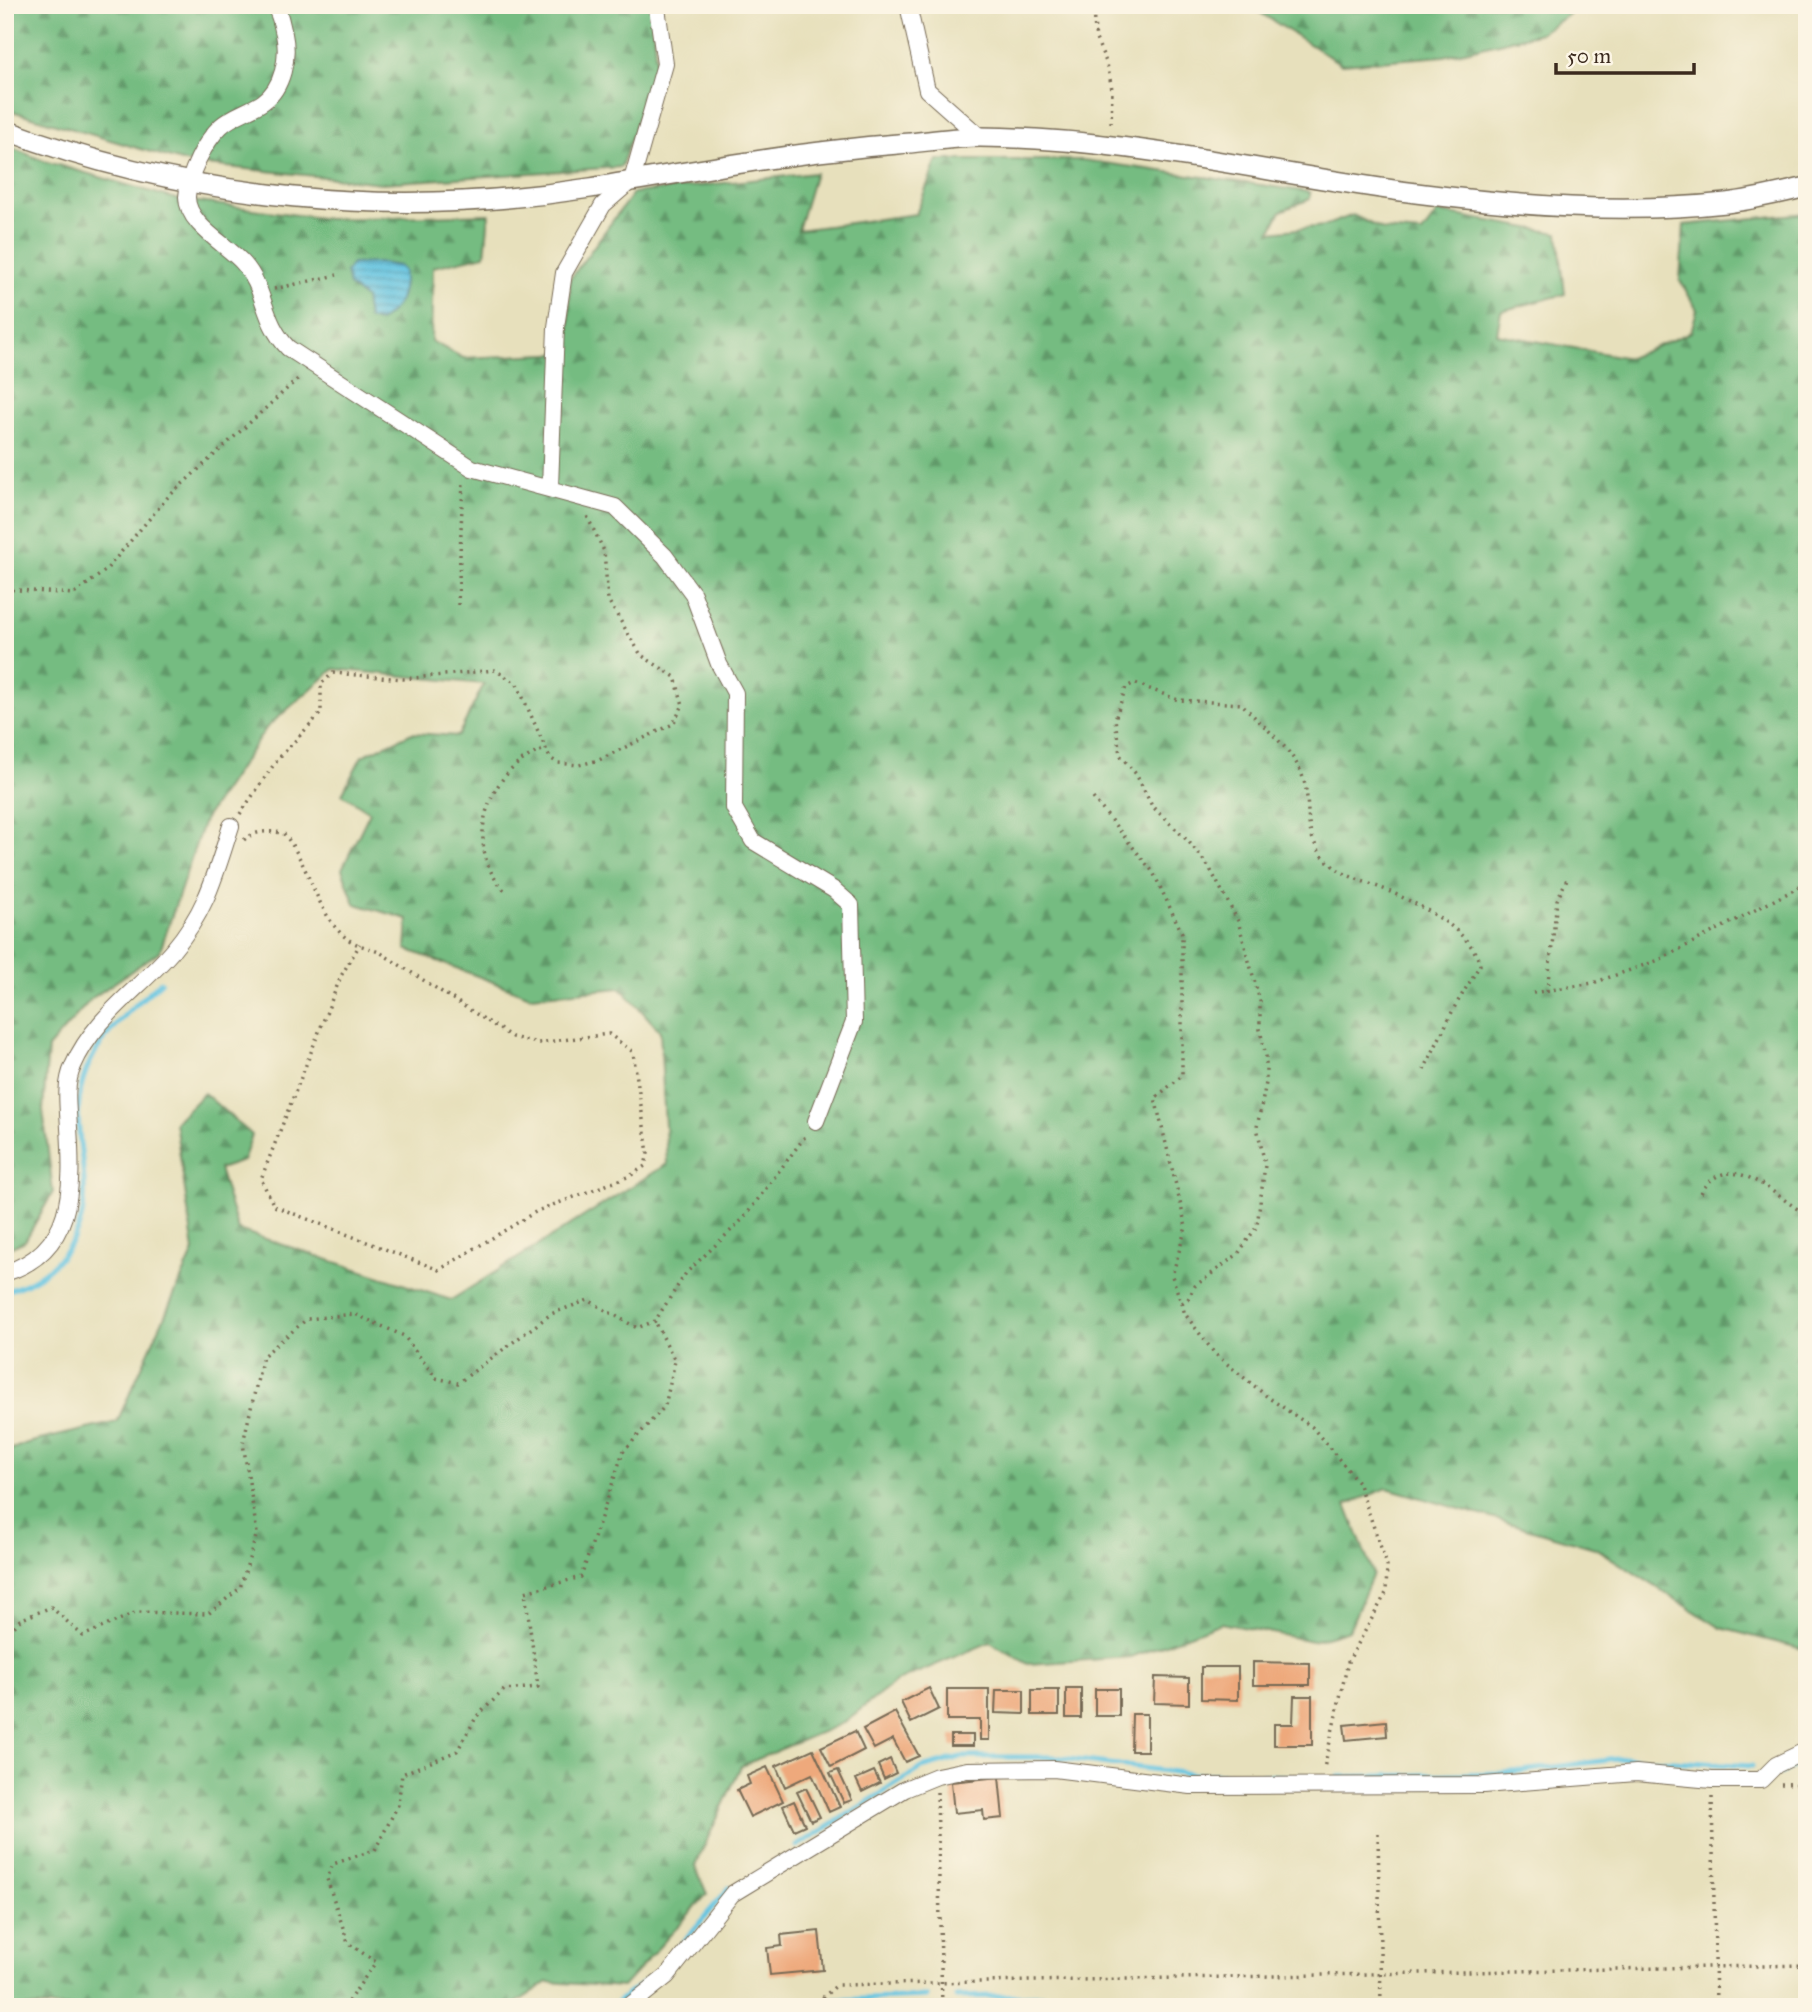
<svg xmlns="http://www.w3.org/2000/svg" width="1812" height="2012" viewBox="0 0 1812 2012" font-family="'IM FELL Great Primer',serif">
<defs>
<pattern id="forest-firs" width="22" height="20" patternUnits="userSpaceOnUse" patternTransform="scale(1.75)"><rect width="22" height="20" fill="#75bc81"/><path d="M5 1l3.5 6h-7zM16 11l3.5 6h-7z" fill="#619969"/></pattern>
<pattern id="water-rules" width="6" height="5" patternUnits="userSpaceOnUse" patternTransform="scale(1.75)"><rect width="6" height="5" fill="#63c4e1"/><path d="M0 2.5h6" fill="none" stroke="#539fb6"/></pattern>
</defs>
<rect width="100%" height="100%" fill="#fcf5e5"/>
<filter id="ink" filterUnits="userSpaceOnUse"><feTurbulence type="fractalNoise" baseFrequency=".0143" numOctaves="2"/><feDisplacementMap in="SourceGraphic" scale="14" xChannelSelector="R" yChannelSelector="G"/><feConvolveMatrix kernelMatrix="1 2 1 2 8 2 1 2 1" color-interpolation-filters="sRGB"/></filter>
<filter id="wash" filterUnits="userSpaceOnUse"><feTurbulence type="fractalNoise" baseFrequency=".00686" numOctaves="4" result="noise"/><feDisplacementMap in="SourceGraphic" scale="28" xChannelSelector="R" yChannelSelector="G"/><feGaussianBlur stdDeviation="1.57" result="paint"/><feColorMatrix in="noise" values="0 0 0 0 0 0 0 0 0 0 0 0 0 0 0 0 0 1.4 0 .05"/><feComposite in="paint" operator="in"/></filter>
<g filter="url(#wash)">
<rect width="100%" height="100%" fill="#e7e0bc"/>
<path fill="url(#forest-firs)" stroke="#587350" stroke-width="2" d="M5 5H651L656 64 621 167 382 183 188 163 5 109Z
M1258 5H1583L1540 33 1444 56 1341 64 1259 12Z
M5 145 44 161 176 199 328 219 489 214 485 255 433 267 431 341 463 358 569 353 570 279 633 193 815 173 798 230 916 214 937 160H1083L1310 192V199L1281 211 1270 232 1324 226 1353 215 1383 230 1422 233 1438 212 1558 233 1565 294 1501 311 1497 334 1629 358 1691 332 1697 310 1680 280 1684 225 1807 213V1650L1721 1628 1595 1548 1387 1488 1346 1505 1373 1574 1349 1630 1312 1641 1221 1623 1131 1657 1028 1664 990 1642 897 1681 843 1723 741 1766 695 1866 707 1894 623 1987 548 1982 510 2007H5V1452L27 1443 117 1422 194 1251 175 1122 204 1093 252 1135 243 1161 219 1169 238 1230 451 1300 667 1164 660 1031 621 988 530 996 406 949 408 919 355 904 342 869 370 812 342 794 362 756 412 733 458 736 484 684 334 669 267 727 204 820 160 951 91 999 48 1048 43 1110 53 1192 25 1241 5 1250Z"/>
<path fill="url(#water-rules)" stroke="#4f7780" stroke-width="2" d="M381 263 399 266 404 271C405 296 399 308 379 322L368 319 365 298 349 286 346 272 352 264Z"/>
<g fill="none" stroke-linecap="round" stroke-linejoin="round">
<path stroke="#63c4e1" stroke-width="5" d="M5 1291C26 1286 41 1277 55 1263 113 1205 64 1146 83 1080 95 1039 130 1009 161 982
M1781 1773 1807 1761
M1338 1777 1505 1773 1625 1758 1752 1766
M797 1846 922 1768 961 1757H1052L1191 1774 1308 1777
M956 1997 1042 1995
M611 2007 658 1972 729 1888
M827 2007 835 2000 927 1997"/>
</g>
<g id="blocks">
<path fill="#eea97c" d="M1253 1662 1310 1663V1685H1253Z
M1201 1667H1238V1700L1201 1699Z
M1155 1677 1189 1678V1704L1154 1703Z
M929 1688 939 1709 911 1723 901 1702Z
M1066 1688H1081V1718H1066Z
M947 1689H989V1740H980V1720H947Z
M1095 1689H1119V1716H1095Z
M996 1690H1024V1714L995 1713Z
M1032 1690H1059V1715H1032Z
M1294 1696H1312V1745H1274V1724H1293Z
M895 1712 919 1756 905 1762 893 1739 874 1749 863 1729Z
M1132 1714H1147V1751H1131Z
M1386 1721 1387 1736 1346 1740 1344 1725Z
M855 1731 864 1750 831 1767 821 1747Z
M951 1735H973V1746H951Z
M813 1749 840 1807 829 1812 812 1774 785 1787 776 1766Z
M890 1759 896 1773 884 1779 878 1765Z
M767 1767 783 1801 750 1817 737 1790 750 1784 747 1776Z
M838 1770 852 1800 844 1803 830 1773Z
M874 1771 880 1783 862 1792 856 1779Z
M999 1777 1003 1818 984 1820 983 1810 954 1813 951 1782Z
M806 1788 820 1817 811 1821 797 1792Z
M794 1801 805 1825 794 1830 783 1806Z
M819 1931 823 1970 770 1975 767 1948 782 1946 781 1935Z"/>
</g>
</g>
<g filter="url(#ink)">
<use href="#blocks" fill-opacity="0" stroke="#776a55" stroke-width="2"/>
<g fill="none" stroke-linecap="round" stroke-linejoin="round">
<defs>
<path id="minor" d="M273 5C281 13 281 24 284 34 289 57 283 88 263 102 250 111 233 115 221 126 205 141 188 175 187 197 187 225 228 245 244 264 266 289 262 321 288 348L472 468 615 507 665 556 693 594 719 664 735 693 734 808 753 841 834 890 851 905 854 1022 816 1121
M908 5 927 90 980 137
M550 487 556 327 564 273 603 205 632 180 665 64 657 8 660 5
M5 1273C74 1251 73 1189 69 1128 68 1107 64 1086 73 1066 94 1017 140 989 173 950 207 910 215 875 231 826
M628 2007 667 1976 732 1894 905 1789 937 1776 967 1770 1054 1769 1191 1786 1484 1785 1636 1773 1712 1780H1761L1776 1765 1807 1750"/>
<path id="tertiary" d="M5 130C192 200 393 219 590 188 693 171 795 152 898 144 925 142 953 137 980 137 1127 138 1271 174 1416 193 1517 206 1624 214 1726 203 1753 200 1780 193 1807 187"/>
</defs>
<use href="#minor" stroke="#776a55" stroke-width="18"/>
<use href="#tertiary" stroke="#776a55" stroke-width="22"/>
<path stroke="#776a55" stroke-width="3.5" stroke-dasharray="2 5" stroke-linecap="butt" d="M1092 5 1096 39 1107 64 1112 89 1111 127
M274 289 337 275
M5 589 74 594 105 571 167 498 301 376
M458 605 463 481
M1093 798 1153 872 1182 933V1076L1155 1098 1186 1227 1172 1276 1185 1314 1215 1354 1269 1398 1312 1427 1358 1482 1387 1565 1386 1593 1348 1662 1324 1768
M240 814 277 760 321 713V684L333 673 403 679 495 670 517 684 550 758 558 763 579 765 599 760 673 724 683 705 675 677 641 655 608 600 604 551 587 516
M244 840C256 830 268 831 283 833 309 862 316 913 345 937 354 945 370 948 381 953L512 1037 538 1043 609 1034 633 1052 648 1153 645 1166 630 1176 537 1211 439 1270 274 1206 261 1179 341 976 360 944
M504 890C461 845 488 766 546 749
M1547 991 1557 900 1567 879
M1533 993 1593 983 1659 960 1807 883
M1701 1193C1729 1145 1775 1197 1807 1215
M1182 1303 1188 1299 1195 1286 1238 1254 1257 1226 1265 1165 1257 1127 1266 1083V1056L1260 1030V1001L1238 921 1209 867 1189 842 1152 806 1136 774 1120 755 1115 719 1126 687 1135 683 1178 700 1242 704C1260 724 1287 744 1299 768 1317 804 1295 834 1333 866 1348 878 1369 883 1386 890 1418 904 1471 929 1480 965L1454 1008 1424 1070
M5 1637 20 1620 51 1607 83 1636 137 1612 208 1614 240 1588 257 1533 243 1443 263 1356 307 1319 355 1314 404 1336 436 1378 458 1383 551 1314 588 1300 637 1328 655 1321 686 1273 743 1219 807 1134
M1781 1784 1807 1783
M937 1792 942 2007
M1712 1797 1716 2007
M1378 1833 1381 2007
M344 2007 376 1962 348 1943 327 1879 333 1864 375 1850 398 1805 402 1774 457 1751 477 1716 504 1690 538 1687 525 1592 581 1577 623 1452 665 1406 675 1361 655 1321
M812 2007 837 1985 1807 1965"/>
<use href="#minor" stroke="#fff" stroke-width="16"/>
<use href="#tertiary" stroke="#fff" stroke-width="19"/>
</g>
</g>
<rect width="1812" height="2012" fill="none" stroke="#fcf5e5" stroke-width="28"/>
<path d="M1556 63v10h138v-10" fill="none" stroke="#3b2a1e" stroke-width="3.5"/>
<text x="1567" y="63" font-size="21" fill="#3b2a1e" stroke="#fcf5e5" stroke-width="5" paint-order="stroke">50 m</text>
</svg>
